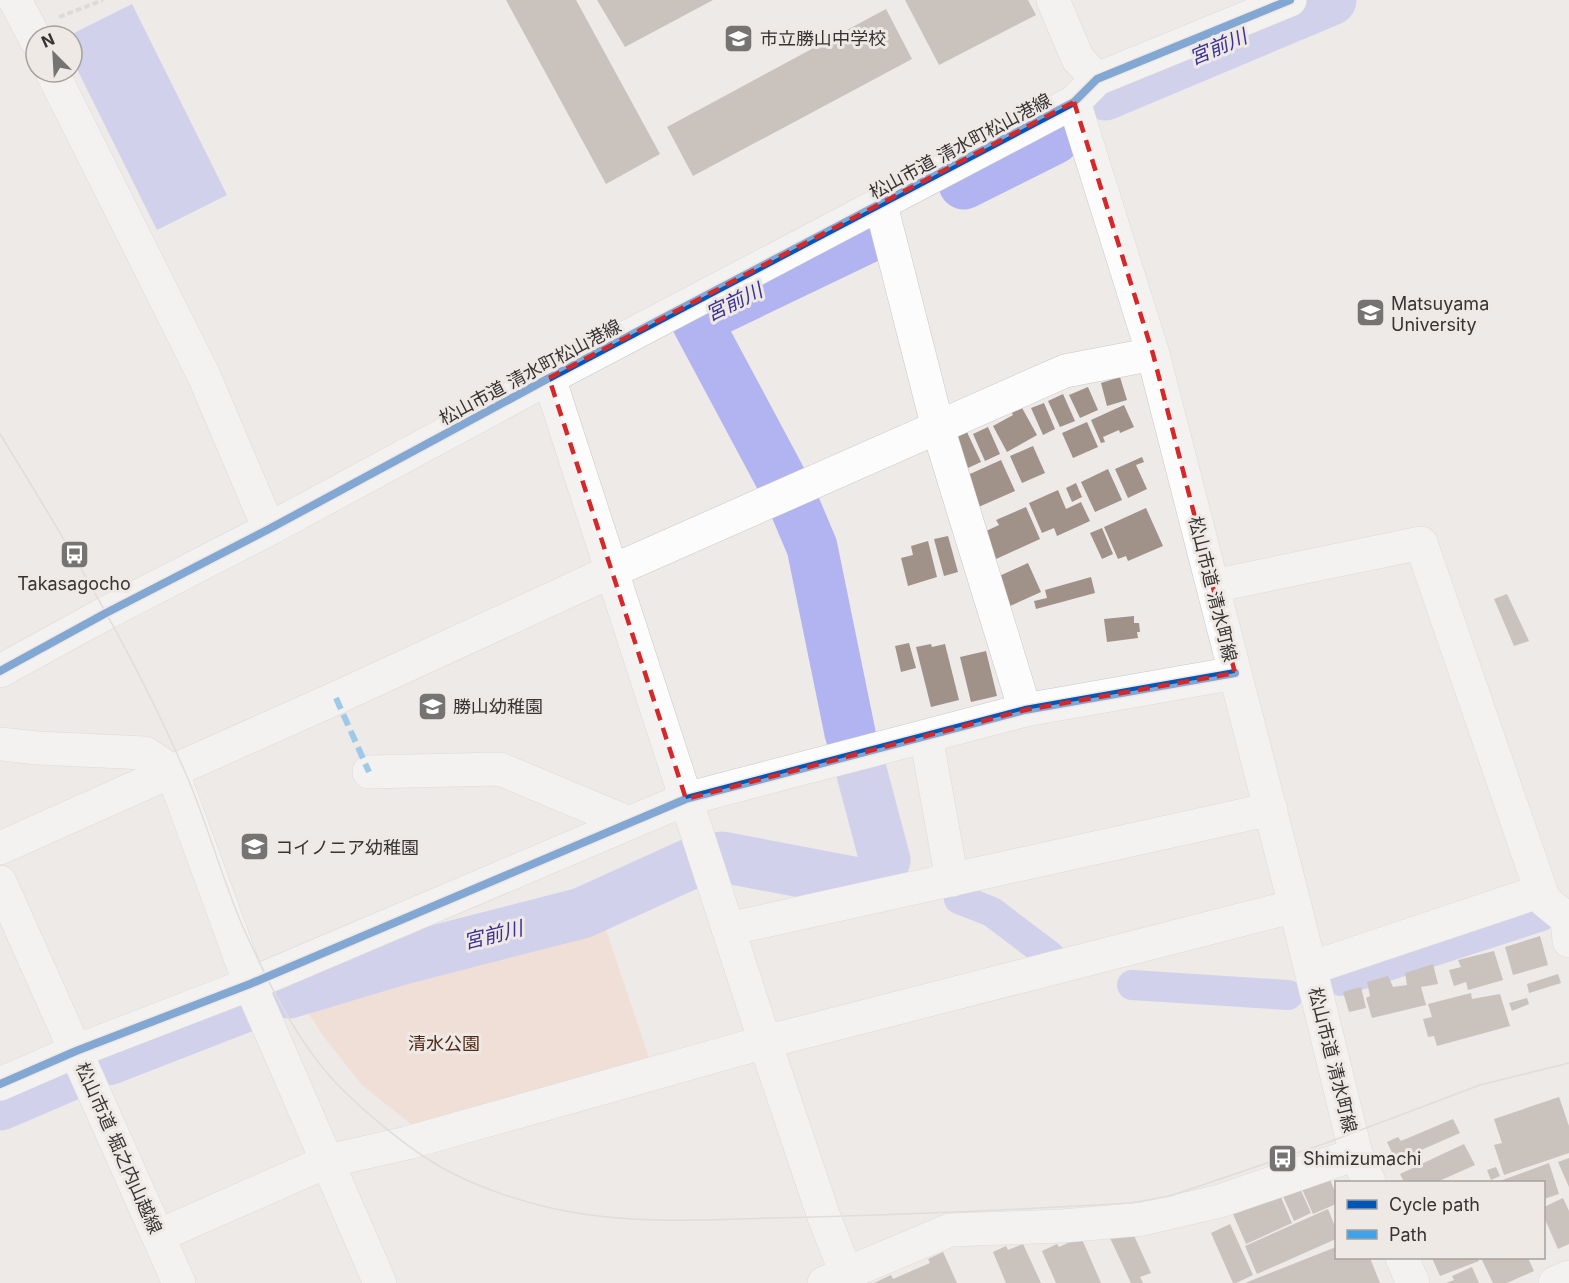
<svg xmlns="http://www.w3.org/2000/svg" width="1569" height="1283" viewBox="0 0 1569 1283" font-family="Inter,'Noto Sans JP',sans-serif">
<rect width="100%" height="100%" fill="#edeae8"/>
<path fill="#f2d3c3" d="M601 915 651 1064 416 1128 362 1085 324 1037 299 999Z"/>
<path fill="#b2b4f2" d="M132 4 227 195 157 230 72 59V36H68Z"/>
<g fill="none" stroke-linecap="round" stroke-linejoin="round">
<path stroke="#b2b4f2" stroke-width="30" d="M959 899 992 912 1050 956
M1341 981 1542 916
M1132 985 1288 995"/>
<path stroke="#b2b4f2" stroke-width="51" d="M1105 95 1331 0
M964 184 1054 139
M781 479 696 320 869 237
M793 502 812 547 850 733
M860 766 885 860
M722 857 864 884 883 875
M289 993 399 960 582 913 692 863
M108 1060 252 1004
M0 1105 70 1075"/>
</g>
<path fill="#a09289" d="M506 0H576L660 154 606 184Z
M597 0H713L625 47Z
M905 0H1028L1036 15 939 65Z
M886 9 912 59 693 176 667 127Z
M1120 377 1127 400 1107 406 1101 383Z
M1088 387 1098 410 1080 418 1069 395Z
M1063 394 1075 421 1060 427 1048 401Z
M1044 403 1055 429 1043 435 1031 408Z
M1124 405 1134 427 1120 433 1119 430 1103 437 1105 442 1101 443 1091 420Z
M1021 406 1037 435 1007 452 993 426 1013 415 1011 411Z
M1087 422 1098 447 1073 458 1062 433Z
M988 427 1000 454 985 461 973 434Z
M967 432 981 462 968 468 955 437Z
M1033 446 1045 473 1022 483 1010 456Z
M1142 457 1144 462 1136 465 1147 489 1128 498 1115 469Z
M1001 460 1015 491 974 509 961 478Z
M1108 469 1122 500 1095 512 1081 482Z
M1076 483 1082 497 1072 502 1066 488Z
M1058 490 1066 509 1081 502 1090 521 1057 536 1054 528 1042 533 1029 503Z
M1026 507 1040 539 996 559 984 532 999 525 996 520Z
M1146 508 1163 546 1128 561 1126 556 1118 559 1104 527Z
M1102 528 1113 554 1102 559 1090 533Z
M948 536 958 572 944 576 934 539Z
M928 541 937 577 908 586 901 558 913 555 911 546Z
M1028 563 1041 592 1010 606 997 577Z
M1091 577 1095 593 1036 609 1034 601 1047 598 1045 590Z
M1507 594 1529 641 1514 646 1494 599Z
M1134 616V623H1139L1140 632H1137L1138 638 1107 642 1104 619Z
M909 643 916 668 901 672 895 646Z
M931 644 932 647 945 644 959 700 931 707 916 647Z
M986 651 997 696 971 702 960 657Z
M1540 936 1548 965 1513 975 1505 947Z
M1494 951 1503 980 1468 990 1466 982 1454 986 1449 970 1461 967 1458 960Z
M1433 964 1438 984 1421 987 1426 1005 1372 1018 1366 998 1370 996 1367 982 1388 976 1393 987 1407 985 1405 973Z
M1558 974 1561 983 1529 993 1527 984Z
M1361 987 1366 1008 1349 1012 1343 992Z
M1471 993 1472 999 1500 994 1510 1026 1437 1046 1434 1036 1428 1037 1423 1019 1432 1017 1428 1004Z
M1527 998 1529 1004 1512 1011 1509 1003Z
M1559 1097 1569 1126V1153L1504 1175 1494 1145 1502 1143 1494 1119Z
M1453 1119 1460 1133 1396 1161 1387 1142 1398 1137 1401 1141Z
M1464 1144 1475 1165 1437 1182H1409L1408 1181 1404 1182 1400 1174Z
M1569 1158V1187L1558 1162Z
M1549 1163 1559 1194 1544 1199V1182H1497Z
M1496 1167 1500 1176 1491 1180 1487 1170Z
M1329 1177 1336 1194V1204L1313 1214 1302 1189Z
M1299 1186 1311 1213 1294 1221 1282 1194Z
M1277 1188 1292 1223 1246 1244 1233 1214Z
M1563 1198 1569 1211V1244L1558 1249 1544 1217V1207Z
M1328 1209 1336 1229V1239L1257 1274 1245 1246Z
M1230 1224 1253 1275 1236 1283H1233L1211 1233Z
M1131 1229 1151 1273 1140 1277 1143 1283H1131L1110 1238Z
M1081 1237 1101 1283H1056L1042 1251 1057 1244 1059 1247Z
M1023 1244 1041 1283H1006L993 1252 1006 1246 1008 1250Z
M1336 1247V1258H1370L1380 1283H1245Z
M943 1252 957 1283H874L891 1275 893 1279 930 1263 928 1259Z
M1432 1258H1478L1479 1261 1440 1276Z
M1481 1258H1528L1534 1271 1507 1283H1493Z
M1472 1267 1479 1283H1446L1454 1280 1452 1276Z"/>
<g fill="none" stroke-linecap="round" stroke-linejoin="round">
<defs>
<path id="minor" d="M15 0 36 40
M1053 0 1078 59 1097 79
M52 72 204 376 269 529
M1074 102 1153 354 1295 906 1356 1154 1369 1182
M881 205 938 428 1025 710
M549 378 765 1042 824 1217 850 1283
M1213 586 1421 543 1541 891 1544 900 1567 919 1569 941
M0 671 106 613 269 529 549 378 1074 102 1097 79 1290 0
M926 736 952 880
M0 744 38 748 145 753 172 771 250 984 380 1283
M369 772 500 769 629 823
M0 848 336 698 612 571 1065 371 1153 354
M0 882 179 1283
M728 929 1271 809
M1311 968 1541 891
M0 1084 76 1051 250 984 686 799 1025 710 1235 673
M158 1236 328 1161 407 1143 765 1042 1295 906
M1402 1258 1413 1283
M824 1283 950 1230 1063 1226 1143 1219 1220 1201 1356 1154
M1555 1283 1569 1277"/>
</defs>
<use href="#minor" stroke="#cac8c7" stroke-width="34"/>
<path stroke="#cbcaca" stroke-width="4" stroke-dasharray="6 3" stroke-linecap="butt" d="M59 17 103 0"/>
<use href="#minor" stroke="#fcfcfc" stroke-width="33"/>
<path stroke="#d0d0cf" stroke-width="1.5" d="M0 434C66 541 131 649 182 765 206 817 220 874 243 927 267 980 295 1039 335 1082 362 1110 406 1147 439 1166 475 1187 524 1203 565 1211 632 1224 701 1220 769 1218 889 1216 1010 1210 1131 1203L1170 1196 1329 1142 1480 1085 1569 1063"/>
<path stroke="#3fa3eb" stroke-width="6" stroke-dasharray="12 6" stroke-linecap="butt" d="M336 698 369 772"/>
<defs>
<path id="cycleway" d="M0 671 106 613 269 529 549 378 1074 102 1097 79 1290 0
M0 1084 76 1051 250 984 686 799 1025 710 1235 673"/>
</defs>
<use href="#cycleway" stroke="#efe9e6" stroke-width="11"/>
<use href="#cycleway" stroke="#0057b8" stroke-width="8"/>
</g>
<path d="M0 0H1569V1283H0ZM1074 102 1153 354 1235 673 1025 710 686 799 549 378Z" fill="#edeae8" fill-opacity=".55" fill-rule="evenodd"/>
<path fill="none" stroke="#d62828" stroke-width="4.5" stroke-dasharray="12 8" stroke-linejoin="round" d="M1074 102 1153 354 1235 673 1025 710 686 799 549 378Z"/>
<defs>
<symbol id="school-square" viewBox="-11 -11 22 22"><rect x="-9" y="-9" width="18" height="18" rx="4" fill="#767472" stroke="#efe9e6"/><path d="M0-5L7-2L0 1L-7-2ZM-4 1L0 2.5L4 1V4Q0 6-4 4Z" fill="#fff"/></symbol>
<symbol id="university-square" viewBox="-11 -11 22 22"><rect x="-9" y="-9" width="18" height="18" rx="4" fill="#767472" stroke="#efe9e6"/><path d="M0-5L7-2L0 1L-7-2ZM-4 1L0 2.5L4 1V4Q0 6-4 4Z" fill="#fff"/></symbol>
<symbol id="bus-square" viewBox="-11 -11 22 22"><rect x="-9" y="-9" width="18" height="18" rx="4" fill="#767472" stroke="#efe9e6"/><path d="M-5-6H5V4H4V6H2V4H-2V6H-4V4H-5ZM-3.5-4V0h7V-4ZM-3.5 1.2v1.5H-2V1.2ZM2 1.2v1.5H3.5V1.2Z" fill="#fff"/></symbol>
</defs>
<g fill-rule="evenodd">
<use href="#school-square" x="722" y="22" width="33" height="33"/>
<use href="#university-square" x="1354" y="296" width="33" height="33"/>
<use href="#bus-square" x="58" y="538" width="33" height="33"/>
<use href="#school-square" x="416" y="690" width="33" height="33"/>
<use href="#school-square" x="238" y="830" width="33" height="33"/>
<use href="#bus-square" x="1266" y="1142" width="33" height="33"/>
</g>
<g text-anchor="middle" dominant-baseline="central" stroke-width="6" stroke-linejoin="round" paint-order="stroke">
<g font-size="18" fill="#363433" stroke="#efe9e6" text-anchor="start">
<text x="760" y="38">市立勝山中学校</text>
<text x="1391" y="303">Matsuyama<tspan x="1391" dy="21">University</tspan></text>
<text x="74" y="583" text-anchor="middle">Takasagocho</text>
<text x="453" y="706">勝山幼稚園</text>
<text x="275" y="847">コイノニア幼稚園</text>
<text x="1303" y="1158">Shimizumachi</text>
</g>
<g font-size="18" fill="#363433" stroke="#efe9e6">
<text transform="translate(960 146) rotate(-28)">松山市道 清水町松山港線</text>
<text transform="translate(530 372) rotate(-28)">松山市道 清水町松山港線</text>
<text transform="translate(1213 589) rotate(76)">松山市道 清水町線</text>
<text transform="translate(1333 1060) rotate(76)">松山市道 清水町線</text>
<text transform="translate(119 1148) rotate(66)">松山市道 堀之内山越線</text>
</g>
<g font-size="18" fill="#502b17" stroke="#efe9e6">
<text x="444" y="1043">清水公園</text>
</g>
<g font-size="20" font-style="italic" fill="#3a3095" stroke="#efe9e6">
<text transform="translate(1218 47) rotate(-23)">宮前川</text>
<text transform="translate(734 302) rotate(-26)">宮前川</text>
<text transform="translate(493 935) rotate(-14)">宮前川</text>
</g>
</g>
<rect x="1335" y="1181" width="210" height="78" fill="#efe9e6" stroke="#a5a19e" stroke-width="1.5"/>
<rect x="1347" y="1200" width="30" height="9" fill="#0057b8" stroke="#a5a19e" stroke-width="1.5"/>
<text x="1389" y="1211" font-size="18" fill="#363433">Cycle path</text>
<rect x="1347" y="1230" width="30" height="9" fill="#3fa3eb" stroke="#a5a19e" stroke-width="1.5"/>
<text x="1389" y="1241" font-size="18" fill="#363433">Path</text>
<g transform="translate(54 54) rotate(336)"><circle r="28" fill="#efe9e6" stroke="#a5a19e" stroke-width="1.5"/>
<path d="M0-4.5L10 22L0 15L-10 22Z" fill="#767472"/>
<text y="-9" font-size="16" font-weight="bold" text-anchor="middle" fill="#363433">N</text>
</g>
</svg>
